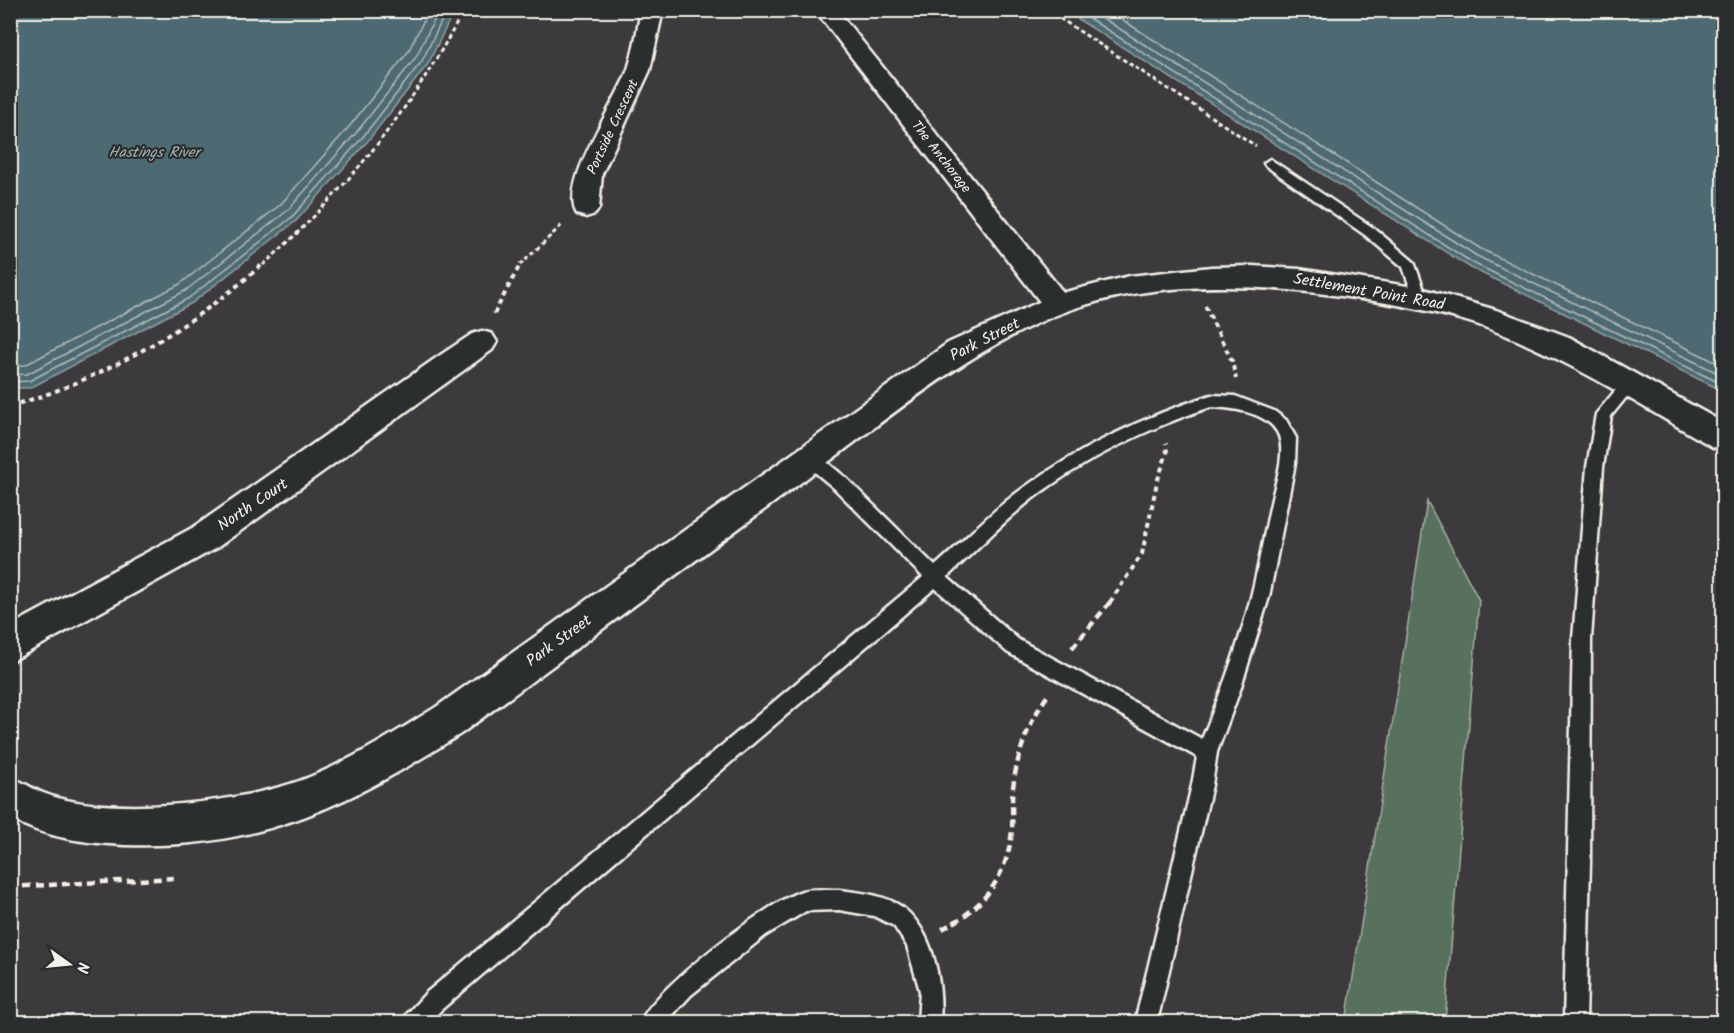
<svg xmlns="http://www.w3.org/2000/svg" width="1734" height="1033" viewBox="0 0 1734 1033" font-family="Kalam,sans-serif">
<rect width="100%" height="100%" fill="#3d3a3d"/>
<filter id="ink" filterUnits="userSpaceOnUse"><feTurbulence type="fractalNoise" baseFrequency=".0167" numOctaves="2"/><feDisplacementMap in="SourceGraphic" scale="12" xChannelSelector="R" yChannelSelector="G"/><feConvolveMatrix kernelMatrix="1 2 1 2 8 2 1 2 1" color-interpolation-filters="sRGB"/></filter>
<g filter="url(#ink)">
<path fill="#59715e" stroke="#a6b1a3" stroke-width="1.5" d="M1427 501 1479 600 1445 1022H1346Z"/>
<path fill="#4e6a72" stroke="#90a0a1" stroke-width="1.5" d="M10 11 11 10 454 11 428 64 367 142 296 221 192 303 30 388H11Z
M1065 11H1723V391L1471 268Z"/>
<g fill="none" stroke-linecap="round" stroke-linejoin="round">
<path stroke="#b2bbb9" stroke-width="1.5" d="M1076 10 1473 263 1724 385
M1090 10 1477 256 1724 376
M1107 10 1481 249 1724 366
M10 366 25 365 180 284 280 205 349 127 408 52 429 10
M10 375 27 374 185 291 287 211 356 133 416 57 439 10
M10 382 29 381 189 298 292 217 362 138 422 61 447 10"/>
<defs>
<path id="service" d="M1270 159 1375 229 1414 262 1427 298 1425 302H1415L1403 267 1365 235 1266 166 1264 163Z
M1629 378 1637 384 1611 416 1603 467 1591 639 1590 862 1586 1022H1564L1573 639 1587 467 1596 414 1624 380Z
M1211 395 1235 396 1274 411 1286 420 1296 438 1295 463 1269 597 1240 690 1217 752 1212 785 1157 1022H1135L1192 785 1197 757 1007 652 935 588 442 1009 429 1022H404L407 1014 426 993 923 577 834 488 805 464 803 459 805 454H817L846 478 935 566C964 541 991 511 1022 489 1079 448 1143 417 1211 395ZM1211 407C1232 408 1270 412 1279 436 1286 454 1275 484 1271 503 1264 534 1259 566 1251 597 1239 645 1221 693 1202 739L1019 640 947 577C975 551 1002 523 1032 499 1085 459 1148 428 1211 407Z
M839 890C862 893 892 895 909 913 935 939 943 987 940 1022H918L920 991 907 946 894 926 874 916 839 910 806 911 766 935 691 995 666 1022H641C651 991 769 901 802 891 813 888 828 890 839 890Z"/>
<path id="minor" d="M641 10H663L650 70 602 174 599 208 595 214 586 217 577 214C558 184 617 102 628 69 634 51 637 30 641 10Z
M815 10H837L1067 297 1071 304 1067 311 1057 314 1047 311Z
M482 331 492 334 497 342 492 350 218 547 10 662V626L194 527 436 358 472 334Z"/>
<path id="tertiary" d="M1252 266 1299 269 1420 288 1496 310 1569 337 1724 423V450L1713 447C1636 403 1562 355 1479 325 1440 312 1401 305 1361 299 1267 284 1155 278 1064 312 968 349 889 418 807 478 692 563 577 648 462 733 353 803 260 850 125 845 86 843 45 838 10 818V777C22 781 32 789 43 793 107 819 249 803 312 776 356 758 396 732 436 707L948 343 1057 294 1130 276 1211 267Z"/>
</defs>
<use href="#service" stroke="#f4f1e8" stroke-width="5"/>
<use href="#minor" stroke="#f4f1e8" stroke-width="5"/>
<use href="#tertiary" stroke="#f4f1e8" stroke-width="5"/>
<path stroke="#f4f1e8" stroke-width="3" stroke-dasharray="4.5 3" stroke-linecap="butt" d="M1047 10 1256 146
M263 265C348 189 410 111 464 10
M520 265 563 224"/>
<path stroke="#f4f1e8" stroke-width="4" stroke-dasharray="5 4.5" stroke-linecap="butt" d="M1205 306 1232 361 1236 379
M494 314 521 263
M10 406C103 380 192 327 264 263
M1110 602 1142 554 1157 482 1167 453 1166 443"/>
<path stroke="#f4f1e8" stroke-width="4.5" stroke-dasharray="8 5" stroke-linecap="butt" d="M1072 648 1111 601
M10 887 176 878
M942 929C983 909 1008 876 1012 830 1013 816 1011 802 1013 788 1017 754 1028 723 1048 695"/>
<use href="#service" fill="#2a2d2e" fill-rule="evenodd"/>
<use href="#minor" fill="#2a2d2e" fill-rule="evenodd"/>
<use href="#tertiary" fill="#2a2d2e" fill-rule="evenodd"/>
</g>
</g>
<g text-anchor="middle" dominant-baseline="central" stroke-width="4.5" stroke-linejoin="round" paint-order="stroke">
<g font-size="14" fill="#f4f1e8" stroke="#2a2d2e">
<text transform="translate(613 127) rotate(-65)">Portside Crescent</text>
<text transform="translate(941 157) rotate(52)">The Anchorage</text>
</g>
<g font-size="15" font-style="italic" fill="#a9b4b3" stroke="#2a2d2e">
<text x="154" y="153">Hastings River</text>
</g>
<g font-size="16" fill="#f4f1e8" stroke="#2a2d2e">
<text transform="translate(1369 292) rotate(10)">Settlement Point Road</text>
<text transform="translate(985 340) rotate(-27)">Park Street</text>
<text transform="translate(253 505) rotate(-34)">North Court</text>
<text transform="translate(559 641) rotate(-36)">Park Street</text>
</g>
</g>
<rect width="1734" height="1033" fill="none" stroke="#2a2d2e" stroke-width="36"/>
<rect x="18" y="18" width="1698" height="997" fill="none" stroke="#f4f1e8" stroke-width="2" filter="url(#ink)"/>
<g transform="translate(69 964) rotate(105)" stroke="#2a2d2e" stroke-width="4.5" paint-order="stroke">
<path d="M0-4.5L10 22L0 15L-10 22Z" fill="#f4f1e8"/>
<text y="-9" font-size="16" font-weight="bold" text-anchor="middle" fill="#f4f1e8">N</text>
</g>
</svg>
